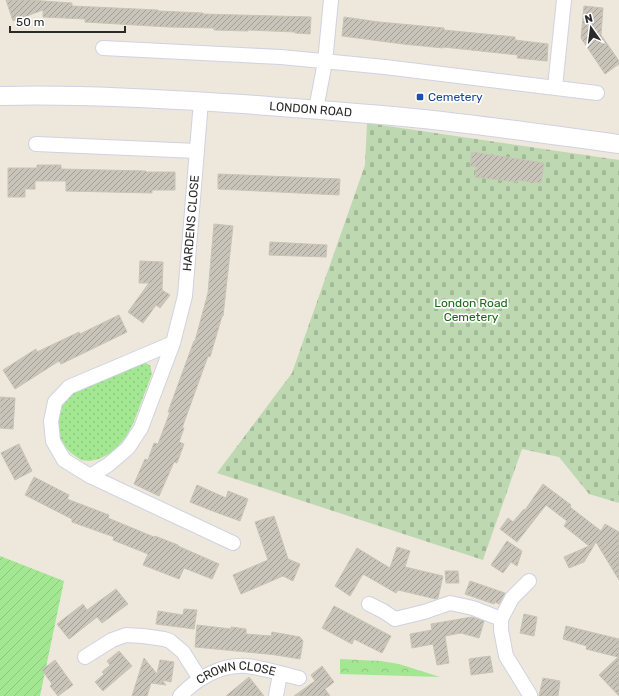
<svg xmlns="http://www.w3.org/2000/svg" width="619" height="696" viewBox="0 0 619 696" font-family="Rubik,sans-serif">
<defs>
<pattern id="grass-dots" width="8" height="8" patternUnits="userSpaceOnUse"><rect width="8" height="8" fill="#a4e793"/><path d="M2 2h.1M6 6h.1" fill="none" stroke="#8dc67f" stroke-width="1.8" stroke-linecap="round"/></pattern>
<pattern id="cemetery-stones" width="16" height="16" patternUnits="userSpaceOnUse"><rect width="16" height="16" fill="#bed8b1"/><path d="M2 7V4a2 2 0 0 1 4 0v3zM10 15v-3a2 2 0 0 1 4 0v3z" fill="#a3ba98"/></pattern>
<pattern id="park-crowns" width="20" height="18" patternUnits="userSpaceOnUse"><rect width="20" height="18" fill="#a4e793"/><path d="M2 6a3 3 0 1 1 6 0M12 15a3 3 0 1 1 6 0" fill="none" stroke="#8dc67f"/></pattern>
<pattern id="garden-furrows" width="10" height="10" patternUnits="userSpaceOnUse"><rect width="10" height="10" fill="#a4e793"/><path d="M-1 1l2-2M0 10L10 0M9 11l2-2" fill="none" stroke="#8dc67f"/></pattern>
<pattern id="building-hatch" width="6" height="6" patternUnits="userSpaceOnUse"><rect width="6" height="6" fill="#c8c4ba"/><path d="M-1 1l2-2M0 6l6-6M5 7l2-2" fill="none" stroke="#a39f97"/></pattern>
</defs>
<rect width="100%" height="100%" fill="#ede8db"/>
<path fill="url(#grass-dots)" d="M143 362 150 365 152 374 133 424 126 437 117 447 109 454 99 459 89 461 81 460 71 453 63 445 59 436 57 414 62 403 71 394 81 388Z"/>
<path fill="url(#cemetery-stones)" d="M367 123 619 160V503L589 494 559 457 522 449 483 560 217 473 292 373 365 165Z"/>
<path fill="url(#park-crowns)" d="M340 659 381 661 399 664 440 677 340 674Z"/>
<path fill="url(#garden-furrows)" d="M0 556 64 581 40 696H0Z"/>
<path fill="url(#building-hatch)" stroke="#c8c4b4" d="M6 0H29L72 3V6L158 10V11L203 13V14L311 17 310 34 295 33V32L248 30V31L214 30V28L169 27 85 22V19L43 17V10L13 21Z
M584 6 603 8 601 35 619 61V64L605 74 581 38Z
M344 17 379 22 444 28V30L515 37V40L548 44 547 61 517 58 518 55 443 47V48L403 44 342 36Z
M472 152 544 163 541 183 518 180 517 182 475 177 477 167 470 166Z
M37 165H61V169L146 171V172H175V190H152V193L66 191V181H35V189H25V197H8V168H37Z
M218 174 340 179 339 195 218 189Z
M214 224 233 226 223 316H222L210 357 208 356 182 428H184L179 442 184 444 177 463 174 462 159 496 134 484 145 459 148 460 154 443 158 444 170 412H168L194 341H195L208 293Z
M270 242 327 245 326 257 269 255Z
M140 261 163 262 162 290 170 295 160 308 156 305 143 323 128 312 149 283H139Z
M119 315 127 332 61 364 59 361 15 389 3 370 36 349 37 352 79 332 80 334Z
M0 397 15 398 13 429 0 428Z
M19 444 32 471 15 480 1 453Z
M34 477 69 495 67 499 109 515 108 518 154 537 155 536 178 545V546L219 564 212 579 184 568 179 579 143 565 148 554 113 540 114 537 72 522V519L25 495Z
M543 484 571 505 570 507 601 531 605 524 619 532V580L596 542 584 562 569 568 564 557 589 546 564 526 567 521 546 505 517 542 500 529 508 518 513 522 524 509 525 510Z
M197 485 226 498 228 491 248 499 240 521 210 510 190 502Z
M274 516 288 559 300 564 293 581 283 576 241 594 233 575 268 560 255 522Z
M507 541 522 551 517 566 511 562 503 573 491 565Z
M397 547 410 551 405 567 443 576 438 598 436 599 398 590 396 593 363 574 350 596 335 586 357 548 390 568Z
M445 571H458L459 583H446Z
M470 581 505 593 499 604 495 602 494 604 465 594Z
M116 589 128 604 102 623 97 617 69 639 57 624 83 604 87 610Z
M334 606 391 636 382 653 354 639 352 644 322 628Z
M184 609 197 610 194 629 156 624 158 611 183 615Z
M524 614 537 617 534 636 520 633Z
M472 617 484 621 479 638 461 633 445 636 449 663 437 665 433 644 412 648 410 634 432 630 431 624Z
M197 625 231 629V627L246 629V634L271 636 272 632 300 637 303 641 300 659 276 655H277L195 647Z
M566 626 619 639V696L599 675 618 657 586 649 587 646 563 639Z
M119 651 132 666 103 691 95 682 104 674 102 672 110 665 107 661Z
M490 656 493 672 471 675 469 659Z
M144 658 157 674 160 660 174 662 171 682 162 680 166 685 151 683 147 696H132Z
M55 660 73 685 58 696 50 686 52 684 42 670Z
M322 666 334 682 325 689 330 696H294L315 681 311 675Z
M249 677 264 696H226Z
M543 678 560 681 558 696H539Z"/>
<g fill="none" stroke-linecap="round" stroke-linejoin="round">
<defs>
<g id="minor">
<path d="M103 48 281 57 385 67 597 93"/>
<path d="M555 87 564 0"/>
<path d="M316 109 325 62 331 0"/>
<path d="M36 144 197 151"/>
<path id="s1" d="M173 343 69 387 55 402 51 421 53 441 64 460 90 476 108 465 128 448 141 428 173 343 185 296 201 101"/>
<path d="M90 476 233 543"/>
<path d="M529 581 512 598 501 619V630L506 656 530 695V696"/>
<path d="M369 604 383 611 395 619 424 612 450 603 473 608 501 619"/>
<path d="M85 657 112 640 126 635 143 636 164 639 170 641 183 652 200 679"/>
<path id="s2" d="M180 696C197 678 222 664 247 666 264 668 282 674 299 678"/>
<path d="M276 696 280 674"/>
</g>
<g id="tertiary">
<path id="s3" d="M0 96C81 94 162 99 243 104 304 109 364 113 424 119 489 126 554 135 619 144"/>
</g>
</defs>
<use href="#minor" stroke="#d0d1e4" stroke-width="16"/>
<use href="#tertiary" stroke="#d0d1e4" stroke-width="20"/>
<use href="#minor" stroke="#fff" stroke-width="14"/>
<use href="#tertiary" stroke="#fff" stroke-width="18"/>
</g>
<rect fill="#1a4fb4" stroke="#fff" stroke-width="1.5" x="416" y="93" width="8" height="8" rx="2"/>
<g text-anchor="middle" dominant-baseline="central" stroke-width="3.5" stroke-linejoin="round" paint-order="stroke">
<g font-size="12" fill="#164399" stroke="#fff" text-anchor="start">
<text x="428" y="97">Cemetery</text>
</g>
<g font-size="12" fill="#2a2a2a" stroke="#fff">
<text stroke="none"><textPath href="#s3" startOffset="311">LONDON ROAD</textPath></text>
<text stroke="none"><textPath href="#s1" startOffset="509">HARDENS CLOSE</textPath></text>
<text stroke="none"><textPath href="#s2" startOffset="64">CROWN CLOSE</textPath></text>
</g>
<g font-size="12" fill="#1b6b15" stroke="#fff">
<text x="471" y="303">London Road<tspan x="471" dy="14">Cemetery</tspan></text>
</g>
</g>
<g transform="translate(591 28) rotate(346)" stroke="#ffffff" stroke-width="3" paint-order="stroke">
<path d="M0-3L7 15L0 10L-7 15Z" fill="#2a2a2a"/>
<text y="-6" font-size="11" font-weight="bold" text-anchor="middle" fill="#2a2a2a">N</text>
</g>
<path d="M10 26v6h115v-6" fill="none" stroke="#2a2a2a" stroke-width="2"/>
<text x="16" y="26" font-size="12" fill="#2a2a2a" stroke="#ffffff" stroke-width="3" paint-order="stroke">50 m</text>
</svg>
